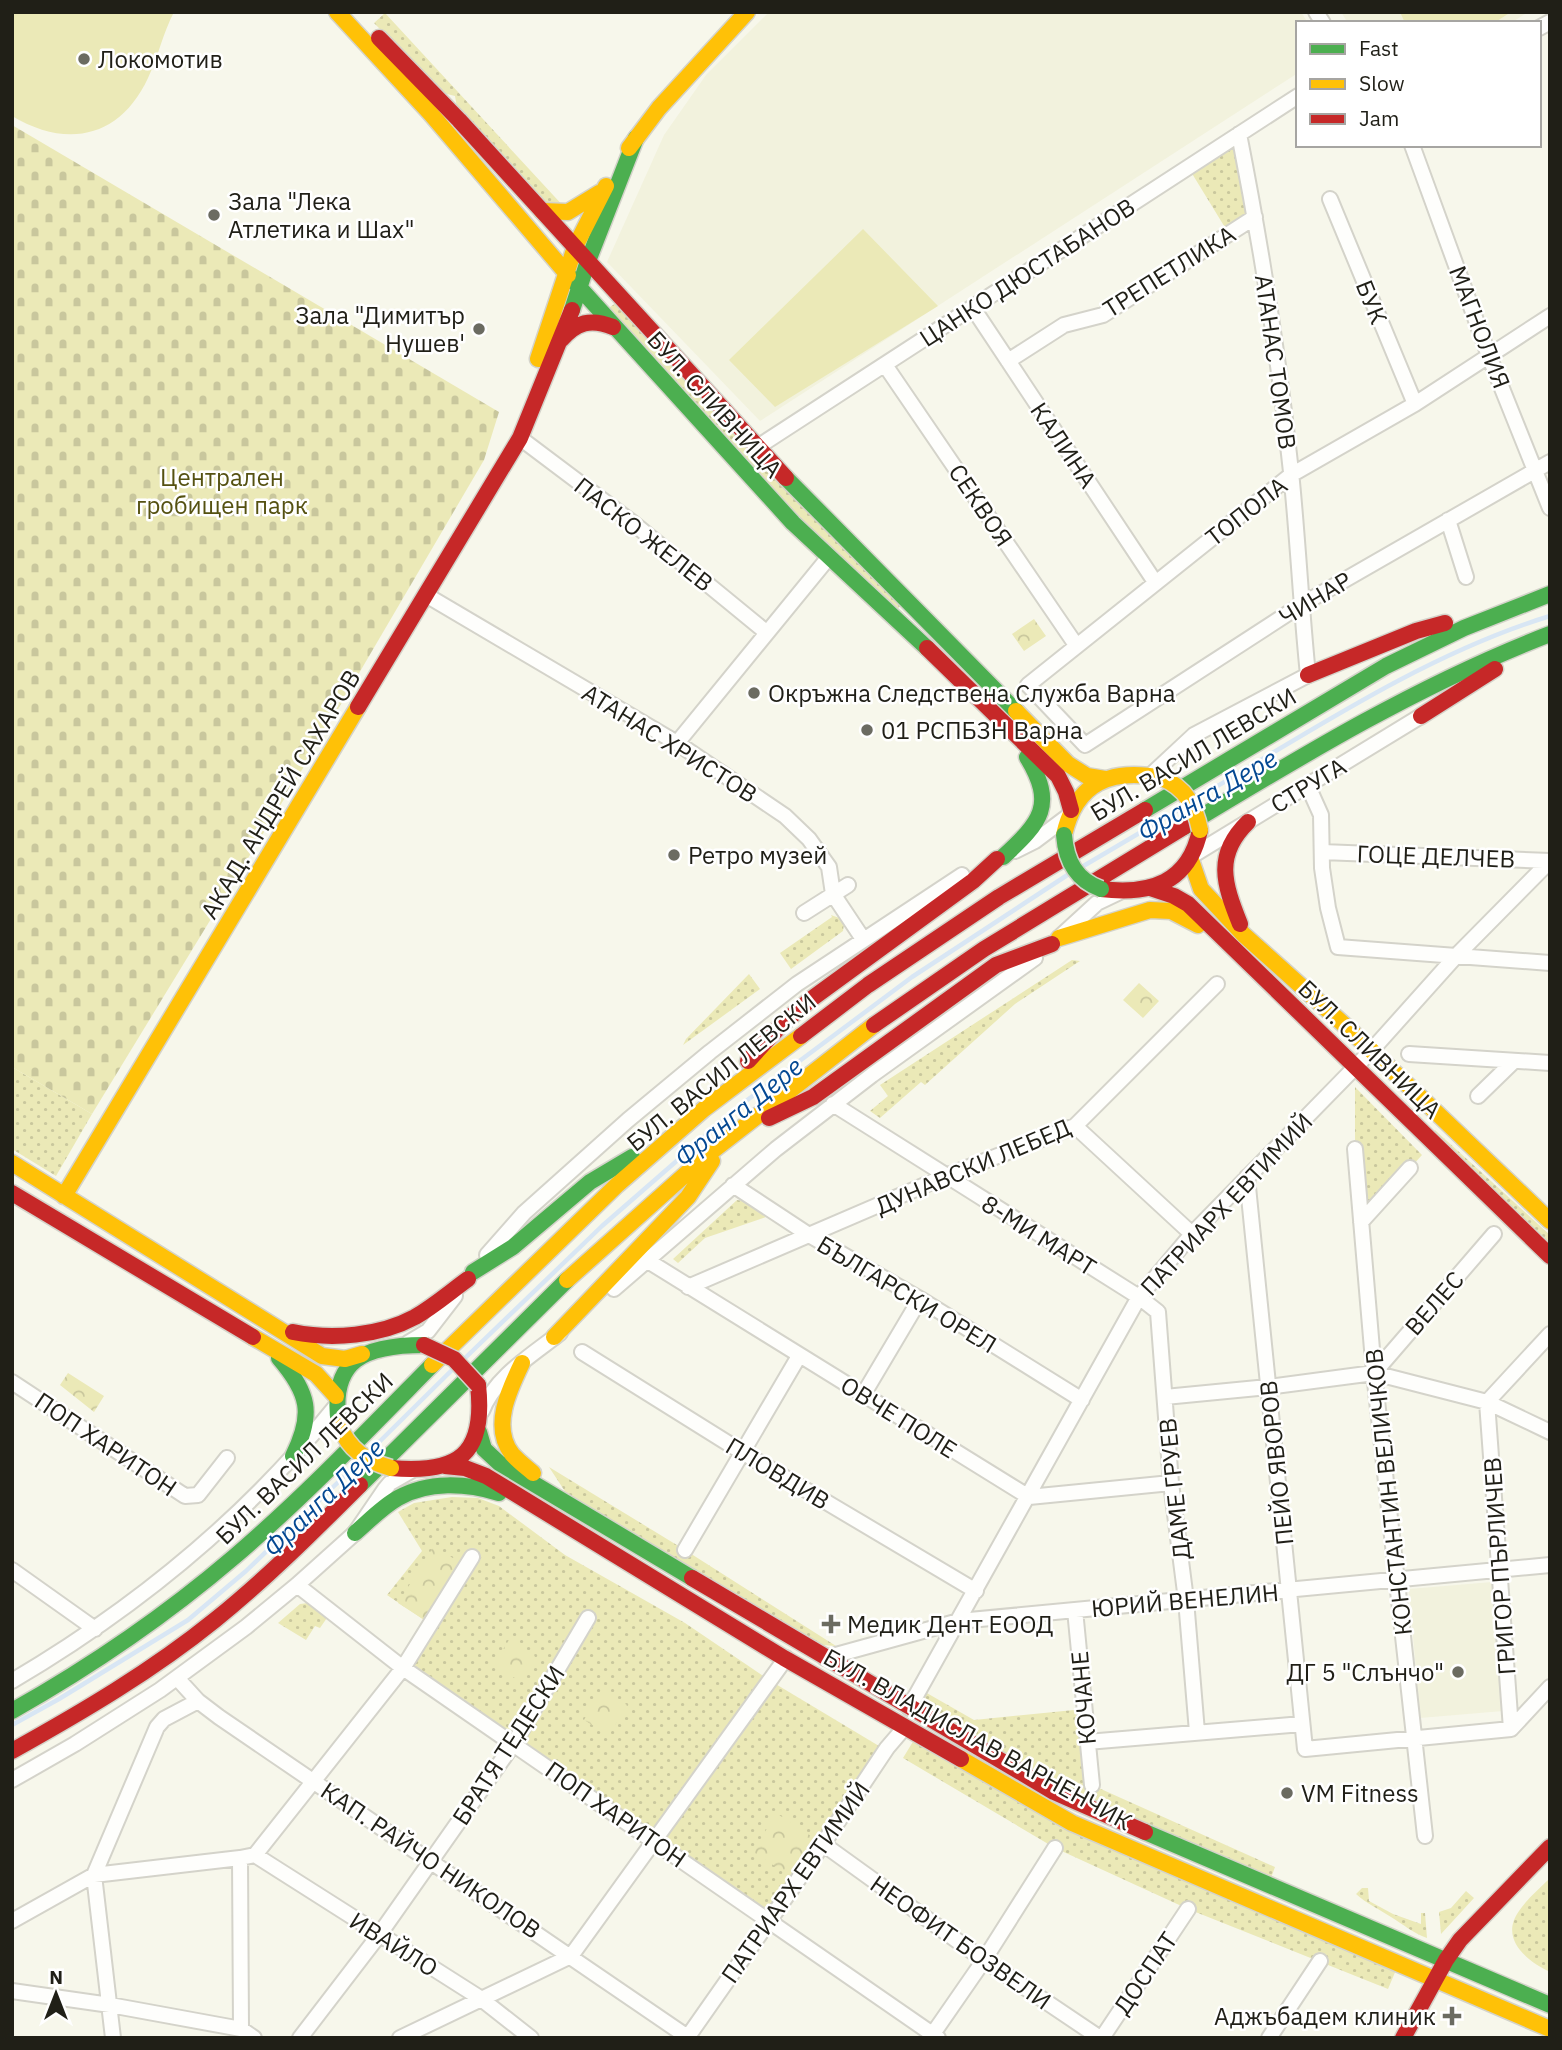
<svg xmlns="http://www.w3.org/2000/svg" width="1562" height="2050" viewBox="0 0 1562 2050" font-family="'IBM Plex Sans',sans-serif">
<defs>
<pattern id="grass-dots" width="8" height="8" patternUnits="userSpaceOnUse" patternTransform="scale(1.75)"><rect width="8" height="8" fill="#ebe9b7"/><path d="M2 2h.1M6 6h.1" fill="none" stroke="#c9c79d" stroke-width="1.8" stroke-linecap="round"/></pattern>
<pattern id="forest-crowns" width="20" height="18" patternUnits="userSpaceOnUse" patternTransform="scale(1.75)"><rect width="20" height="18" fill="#ebe9b7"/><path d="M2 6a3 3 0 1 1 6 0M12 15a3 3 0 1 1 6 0" fill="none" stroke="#c9c79d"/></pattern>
<pattern id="cemetery-stones" width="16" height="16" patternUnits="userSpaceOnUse" patternTransform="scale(1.75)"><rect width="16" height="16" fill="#ebe9b7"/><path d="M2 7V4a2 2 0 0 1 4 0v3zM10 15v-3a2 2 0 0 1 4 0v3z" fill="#c9c79d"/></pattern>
</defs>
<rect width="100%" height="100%" fill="#f7f7eb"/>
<path fill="#f2f2dd" d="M769 12H1301L1308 23H1298V73L760 421 607 262 664 135 706 75Z
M1341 12H1528L1511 23H1348Z
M1492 1582 1503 1711 1420 1718 1409 1589Z"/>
<path fill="url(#grass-dots)" d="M385 13 566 209 552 214 459 120 455 96 443 93 374 23Z
M1239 134 1255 217 1229 234 1188 167Z
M622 299 906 600 892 615 601 313Z
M831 915 842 919 844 924 843 931 791 969 780 953 832 917Z
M1072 960 1080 961 1015 1004 925 1085 921 1082 880 1118 870 1111 888 1096 880 1085Z
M749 974 760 989 683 1045 686 1039Z
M12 1067 92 1114 56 1176 12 1149Z
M1355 1087 1422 1155 1361 1222 1355 1149Z
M1435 1130 1550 1235V1257L1433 1134Z
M737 1200 744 1201 766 1217 705 1238 678 1263 673 1259Z
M549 1467 685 1550 836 1646 809 1644 568 1496Z
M452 1497 478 1498 499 1506 565 1555 685 1623 769 1680 879 1746 887 1748 769 1920 403 1668 430 1624 387 1595 422 1551 398 1512 414 1503Z
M317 1602 331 1612 320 1628 315 1626 306 1640 278 1623 300 1604Z
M925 1692 974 1720 1084 1709 1092 1785 1275 1867 1271 1878C1150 1827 1029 1773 916 1706Z
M914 1740 1396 1970 1388 1989 1188 1909 1055 1848 903 1758Z
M1550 1878 1549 1888 1550 1972C1527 1961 1499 1939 1519 1911 1527 1899 1540 1888 1550 1878Z
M1362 1888H1368L1369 1901 1393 1914 1421 1924V1913H1425L1427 1938C1413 1933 1404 1925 1391 1917 1379 1909 1367 1904 1356 1894Z
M1466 1891 1474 1898 1441 1934 1439 1912 1451 1908Z"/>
<path fill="url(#forest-crowns)" d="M1034 619 1046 636 1024 651 1012 634Z
M1139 983 1159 1001 1143 1018 1123 1000Z
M68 1373 104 1396 94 1412 60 1385Z
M434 1546 459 1562 423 1619 398 1603Z
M509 1640 535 1656 520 1681 493 1665Z
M601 1690 627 1705 609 1735 584 1720Z
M776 1813 814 1838 789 1875 753 1852Z"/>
<path fill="url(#cemetery-stones)" d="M12 125 499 412 484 460 314 750 92 1114 12 1067Z"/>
<path fill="#ebe9b7" d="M12 12H174C163 33 158 57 148 78 120 138 67 149 12 116Z
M1400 12H1511L1494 23H1405Z
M863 229 938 306 775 407 729 360Z"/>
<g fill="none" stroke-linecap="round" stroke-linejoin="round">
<path stroke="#d8e6f4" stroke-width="4.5" d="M1194 800C1306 734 1425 654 1550 616
M1080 868 1187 805
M463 1360 602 1226 742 1104 912 977 1069 874
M368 1453 454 1368
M12 1725 59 1699 188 1620 246 1571 359 1462"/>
<defs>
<path id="street" d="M1316 12 1323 23
M1539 28 1550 22
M1412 145 1489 356 1550 508
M1330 199 1415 404
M973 308 1155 582
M1550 316 1415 404 1291 475 1028 685 1085 745 1301 605 1550 462
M1008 361 1064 325 1103 315 1255 217
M885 365 1076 645
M520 438 633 523 766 632
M756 448 1298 96
M1448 520 1466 577
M426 595 677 743 785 816 809 839 829 867 833 894 863 939
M677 743 829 557
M1151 775 1194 735 1308 675C1301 607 1298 540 1291 472 1279 358 1261 246 1239 134
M1308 786 1321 815 1322 868 1328 908 1338 947 1550 963
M1015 851 1035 841 1067 817
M1322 852 1550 861
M1195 854 1421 716
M804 913 848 885
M1061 936 1097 903 1120 892
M1409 1054 1550 1063
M1478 1096 1514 1061
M833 1104 1139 1297 1158 1312 1171 1483 1186 1600 1197 1732
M1075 1126 1192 1234
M1355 1149 1374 1373 1425 1836
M1247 1177 1305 1749 1511 1729 1550 1687
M733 1185 809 1235 920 1299 1082 1400
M1361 1222 1410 1168
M487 1255 524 1213 628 1120 710 1052 797 984 962 875
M648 1261 1029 1497 1171 1483
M688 1287 946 1176 1075 1126 1217 984
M614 1289 776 1149 872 1075 1035 958
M408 1343 428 1331 455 1296
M582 1352 742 1452 976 1591
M1374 1373 1494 1234
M12 1382 185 1496 198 1495 227 1458
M863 1395 920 1299
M1165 1397 1268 1387 1374 1373 1487 1402 1550 1432
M482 1411C495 1377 532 1355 560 1333
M685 1550 799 1356
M12 1570 95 1629
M297 1585 403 1668 938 2038
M1075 1610 1092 1785
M825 1658 959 1621 1550 1565
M177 1678 198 1701 219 1717 689 2038
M12 1681C136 1608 246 1518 336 1406
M909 1708 1139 1297 1192 1234 1371 1051 1457 955 1550 861
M1511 1729 1487 1402 1550 1334
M1087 1742 1302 1724
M12 1780 75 1744 160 1690 246 1627 297 1585 355 1533 385 1489 390 1483 411 1471
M823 1844 984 1960 1100 2038
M255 1855 480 1998 531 2038
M12 1921 94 1875 240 1858
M12 1991 110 2005 241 2029 254 2038
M241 2029 240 1858 255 1855 403 1668 472 1557
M113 2038 94 1875 157 1727 164 1719 198 1701
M300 2038 379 1935 514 1743 588 1618
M400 2038 571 1956 786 1658
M687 2038 823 1844 887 1748 905 1727
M930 2038 984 1960 1055 1848
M1102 2038 1188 1909
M1269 2038 1320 1961"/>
<path id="fast" d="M568 275 793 523 927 648
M572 310 588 261 636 138
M786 478 1016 711
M1145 810 1386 666 1464 628 1550 594
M1184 827C1303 755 1420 684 1550 634
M1003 857C1041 822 1056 805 1027 757
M473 1272 513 1247 590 1182 632 1157
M279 1358C309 1393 314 1414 293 1456
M339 1425C329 1359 365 1345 424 1345
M479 1432 484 1449 499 1463 692 1578
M360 1485 567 1280
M355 1533C369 1521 382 1507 398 1498 428 1481 466 1483 499 1493
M12 1711C90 1667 165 1616 234 1557 304 1497 368 1430 432 1365
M1145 1832 1550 2005"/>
<path id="slow" d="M337 12 431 114 568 275
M629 148 659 108 747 12
M542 211 568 212 599 193
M538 359 575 247 606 186
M1016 711 1068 764 1087 776 1105 779
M1064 835C1076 782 1111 768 1162 778
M1191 860 1201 889 1244 935 1350 1030 1550 1221
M1059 938 1150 910 1171 911 1198 925
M12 1163 322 1356 345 1359 362 1354
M64 1196 358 707
M567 1280 706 1156 874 1025
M253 1337 316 1374 336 1396
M554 1337 688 1197 712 1161
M522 1363C509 1390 491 1427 512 1454 518 1461 526 1467 533 1473
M432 1365 617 1185 704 1109 801 1036
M961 1759 1072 1823 1550 2029"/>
<path id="jam" d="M379 38 459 120 786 478
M561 340C576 322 591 318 613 327
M927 648 1058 776 1066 792 1071 810
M1308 675 1416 631 1445 623
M358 707 520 438 572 310
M1421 716 1495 669
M1150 888 1174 896 1188 904 1550 1256
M1101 889C1150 895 1189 883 1200 830
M1240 924C1224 884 1214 855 1248 822
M874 1025 984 949 1184 827
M801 1036 868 985 999 897 1145 810
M748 1061 782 1024 810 1000 973 881 997 859
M769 1118 813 1097 996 965 1052 944
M12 1193 253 1337
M293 1332C332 1340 380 1336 415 1317 434 1306 450 1292 468 1279
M445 1466 465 1468 486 1476 784 1658 961 1759
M391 1468C458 1474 486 1455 478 1385
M692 1578 1054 1792 1145 1832
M12 1751C82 1712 152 1671 215 1620 266 1579 313 1532 360 1485
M1403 2038 1446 1960 1460 1940 1550 1847"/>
</defs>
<use href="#street" stroke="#d4d3ca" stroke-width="18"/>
<use href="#fast" stroke="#d4d3ca" stroke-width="19"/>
<use href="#slow" stroke="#d4d3ca" stroke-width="19"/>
<use href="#jam" stroke="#d4d3ca" stroke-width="19"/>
<use href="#street" stroke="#fefefc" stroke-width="14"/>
<use href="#fast" stroke="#4caf50" stroke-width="16"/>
<use href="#slow" stroke="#ffc107" stroke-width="16"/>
<use href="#jam" stroke="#c62828" stroke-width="16"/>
<defs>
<path id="fast-bridge" d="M1064 835C1066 861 1076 880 1101 889"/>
<path id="slow-bridge" d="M1162 778C1186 788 1195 806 1200 830
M339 1425C349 1450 366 1461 391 1468"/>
<path id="jam-bridge" d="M424 1345 454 1359 478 1385"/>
</defs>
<use href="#fast-bridge" stroke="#d4d3ca" stroke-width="19" stroke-linecap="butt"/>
<use href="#slow-bridge" stroke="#d4d3ca" stroke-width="19" stroke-linecap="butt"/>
<use href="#jam-bridge" stroke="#d4d3ca" stroke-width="19" stroke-linecap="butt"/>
<use href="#fast-bridge" stroke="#4caf50" stroke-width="16"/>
<use href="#slow-bridge" stroke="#ffc107" stroke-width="16"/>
<use href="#jam-bridge" stroke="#c62828" stroke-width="16"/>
</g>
<g fill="#6b6b61" stroke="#fff" stroke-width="2.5">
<circle cx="84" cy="59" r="7"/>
<circle cx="214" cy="215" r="7"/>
<circle cx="479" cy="329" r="7"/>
<circle cx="754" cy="693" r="7"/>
<circle cx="867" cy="730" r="7"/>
<circle cx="674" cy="855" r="7"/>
<path d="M827.5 1613.5h7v7h7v7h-7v7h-7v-7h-7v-7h7z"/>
<circle cx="1458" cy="1672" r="7"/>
<circle cx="1287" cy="1793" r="7"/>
<path d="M1448.5 2005.5h7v7h7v7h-7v7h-7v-7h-7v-7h7z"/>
</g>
<g text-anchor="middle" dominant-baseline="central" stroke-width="5" stroke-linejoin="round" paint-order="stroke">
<g font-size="24" fill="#201f17" stroke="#fff" text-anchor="start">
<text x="98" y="59">Локомотив</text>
<text x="228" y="201">Зала "Лека<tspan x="228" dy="28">Атлетика и Шах"</tspan></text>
<text x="465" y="315" text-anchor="end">Зала "Димитър<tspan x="465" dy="28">Нушев'</tspan></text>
<text x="768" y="693">Окръжна Следствена Служба Варна</text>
<text x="881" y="730">01 РСПБЗН Варна</text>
<text x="688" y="855">Ретро музей</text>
<text x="847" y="1624">Медик Дент ЕООД</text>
<text x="1444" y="1672" text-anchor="end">ДГ 5 "Слънчо"</text>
<text x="1301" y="1793">VM Fitness</text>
<text x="1436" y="2016" text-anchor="end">Аджъбадем клиник</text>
</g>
<g font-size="24" fill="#201f17" stroke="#fff">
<text transform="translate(1169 271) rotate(-32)">ТРЕПЕТЛИКА</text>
<text transform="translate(1027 272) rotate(-33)">ЦАНКО ДЮСТАБАНОВ</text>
<text transform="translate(1372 302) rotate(68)">БУК</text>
<text transform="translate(1480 327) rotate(69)">МАГНОЛИЯ</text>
<text transform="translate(1276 362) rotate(82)">АТАНАС ТОМОВ</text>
<text transform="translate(715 404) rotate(48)">БУЛ. СЛИВНИЦА</text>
<text transform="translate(1064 445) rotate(56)">КАЛИНА</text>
<text transform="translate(981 505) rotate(56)">СЕКВОЯ</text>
<text transform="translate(1246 511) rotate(-38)">ТОПОЛА</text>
<text transform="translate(644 534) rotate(38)">ПАСКО ЖЕЛЕВ</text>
<text transform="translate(1315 598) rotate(-31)">ЧИНАР</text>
<text transform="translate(670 743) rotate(32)">АТАНАС ХРИСТОВ</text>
<text transform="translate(1193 754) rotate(-31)">БУЛ. ВАСИЛ ЛЕВСКИ</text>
<text transform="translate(1308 785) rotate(-31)">СТРУГА</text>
<text transform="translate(280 794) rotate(-59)">АКАД. АНДРЕЙ САХАРОВ</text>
<text transform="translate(1436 856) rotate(2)">ГОЦЕ ДЕЛЧЕВ</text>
<text transform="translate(1370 1049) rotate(44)">БУЛ. СЛИВНИЦА</text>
<text transform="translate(721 1072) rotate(-39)">БУЛ. ВАСИЛ ЛЕВСКИ</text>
<text transform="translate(973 1166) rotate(-23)">ДУНАВСКИ ЛЕБЕД</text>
<text transform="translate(1226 1204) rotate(-47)">ПАТРИАРХ ЕВТИМИЙ</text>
<text transform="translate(1039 1235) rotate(32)">8-МИ МАРТ</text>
<text transform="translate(907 1294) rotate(31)">БЪЛГАРСКИ ОРЕЛ</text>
<text transform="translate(1434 1303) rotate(-49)">ВЕЛЕС</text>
<text transform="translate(899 1417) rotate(32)">ОВЧЕ ПОЛЕ</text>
<text transform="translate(106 1444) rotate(34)">ПОП ХАРИТОН</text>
<text transform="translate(304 1458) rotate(-44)">БУЛ. ВАСИЛ ЛЕВСКИ</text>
<text transform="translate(1276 1463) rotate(-96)">ПЕЙО ЯВОРОВ</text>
<text transform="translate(778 1473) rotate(31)">ПЛОВДИВ</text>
<text transform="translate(1174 1489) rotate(-96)">ДАМЕ ГРУЕВ</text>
<text transform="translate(1388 1492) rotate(-96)">КОНСТАНТИН ВЕЛИЧКОВ</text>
<text transform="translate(1499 1566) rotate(-94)">ГРИГОР ПЪРЛИЧЕВ</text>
<text transform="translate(1185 1600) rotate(-5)">ЮРИЙ ВЕНЕЛИН</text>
<text transform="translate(1083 1698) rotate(-95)">КОЧАНЕ</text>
<text transform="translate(978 1739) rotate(29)">БУЛ. ВЛАДИСЛАВ ВАРНЕНЧИК</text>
<text transform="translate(508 1745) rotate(-57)">БРАТЯ ТЕДЕСКИ</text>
<text transform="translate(616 1814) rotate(35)">ПОП ХАРИТОН</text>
<text transform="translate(431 1860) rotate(34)">КАП. РАЙЧО НИКОЛОВ</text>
<text transform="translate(795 1882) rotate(-55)">ПАТРИАРХ ЕВТИМИЙ</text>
<text transform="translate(961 1942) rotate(35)">НЕОФИТ БОЗВЕЛИ</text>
<text transform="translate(394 1944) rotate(32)">ИВАЙЛО</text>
<text transform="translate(1145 1973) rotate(-56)">ДОСПАТ</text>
</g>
<g font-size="24" fill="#555111" stroke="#fff">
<text x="222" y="477">Централен<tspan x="222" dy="28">гробищен парк</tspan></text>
</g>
<g font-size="26" font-style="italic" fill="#044892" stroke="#fff">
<text transform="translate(1207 794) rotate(-30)">Франга Дере</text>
<text transform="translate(738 1111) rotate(-39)">Франга Дере</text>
<text transform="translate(323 1497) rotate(-44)">Франга Дере</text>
</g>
</g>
<rect width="1562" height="2050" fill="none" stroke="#201f17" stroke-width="28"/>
<rect x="1296" y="21" width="245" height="126" fill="#ffffff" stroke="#a6a5a2" stroke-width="2"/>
<rect x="1310" y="44" width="35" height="10" fill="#4caf50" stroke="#a6a5a2" stroke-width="2"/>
<text x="1359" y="56" font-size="21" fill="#201f17">Fast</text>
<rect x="1310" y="79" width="35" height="10" fill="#ffc107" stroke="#a6a5a2" stroke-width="2"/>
<text x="1359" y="91" font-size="21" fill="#201f17">Slow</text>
<rect x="1310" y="114" width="35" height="10" fill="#c62828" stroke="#a6a5a2" stroke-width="2"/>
<text x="1359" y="126" font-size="21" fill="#201f17">Jam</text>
<g transform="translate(56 1994)" stroke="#ffffff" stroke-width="5" paint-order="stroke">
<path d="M0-5L12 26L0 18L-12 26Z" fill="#201f17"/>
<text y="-10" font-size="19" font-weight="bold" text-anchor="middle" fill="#201f17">N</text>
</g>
</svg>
